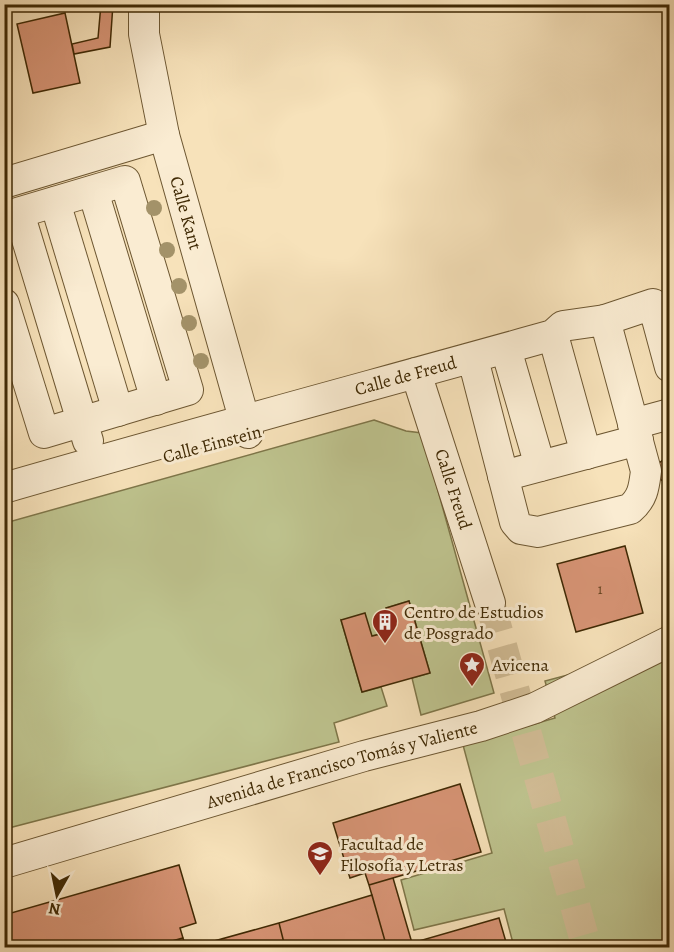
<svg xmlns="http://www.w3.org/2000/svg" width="674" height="952" viewBox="0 0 674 952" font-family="Alegreya,serif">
<rect width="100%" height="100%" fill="#f7e2ba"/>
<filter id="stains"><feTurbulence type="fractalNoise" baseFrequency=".00333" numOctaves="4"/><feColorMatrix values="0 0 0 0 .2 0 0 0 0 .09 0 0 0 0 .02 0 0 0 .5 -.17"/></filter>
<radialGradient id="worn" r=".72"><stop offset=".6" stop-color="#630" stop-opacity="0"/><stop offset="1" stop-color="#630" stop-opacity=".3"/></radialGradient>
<path fill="#bec38e" stroke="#7e7649" stroke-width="1.5" d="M374 420 406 431 422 433 494 693 421 715 412 678 430 673 409 601 386 608 393 631 372 636 341 620 362 692 381 687 387 706 334 723 339 742 5 829V523Z
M669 648V947H514L504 909 414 930 401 880 492 853 463 745 555 718 545 681Z"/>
<path fill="#d79475" stroke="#3f2904" stroke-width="1.5" d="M101 4H113L110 47 74 54 72 44 98 38Z
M65 13 80 83 33 93 17 24Z
M670 454V486L660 479 658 464Z
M625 546 643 613 576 632 557 564Z
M409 601 430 673 362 692 341 620 365 613 372 636 393 631 386 608Z
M460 784 481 852 369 885 365 873 350 878 333 823Z
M179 865 196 923 180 928 183 938 150 948H4V915Z
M393 878 412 943 405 948H387L369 885Z
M372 895 387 948H309L308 942 285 947 279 923Z
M499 918 506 942 488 948H405V945Z
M279 923 285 947 189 948Z
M183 938 186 948H162L161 944Z"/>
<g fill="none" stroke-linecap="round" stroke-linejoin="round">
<path stroke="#d2bd96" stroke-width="30" stroke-dasharray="30 15" stroke-linecap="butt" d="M490 603 587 948"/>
<defs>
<g id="minor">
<path id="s1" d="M144 4V34L164 135 248 433"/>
<path d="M4 183 164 135"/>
<path d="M93 191 156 400"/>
<path d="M55 202 118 411"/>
<path d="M19 213 88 441"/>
<path d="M4 217 125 181 188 390 44 433 4 304"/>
<path d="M605 320 653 304 670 367"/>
<path d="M553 335 586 454"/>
<path d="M506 349 540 466"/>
<path id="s2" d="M416 373 490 603"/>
<path d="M633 424 670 414"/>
<path d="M503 476 638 440"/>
<path id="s3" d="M4 488C187 435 370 386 553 335L563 326 605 320 646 471C644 487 643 498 630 509L538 532 521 529 515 522 473 359"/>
<path id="s4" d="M4 863 364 756 481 726 535 708 670 641"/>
</g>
</defs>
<use href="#minor" stroke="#6d5732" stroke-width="32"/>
<use href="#minor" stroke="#faecd2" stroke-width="30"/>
</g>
<g fill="#a39269">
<circle cx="154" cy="208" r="8"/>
<circle cx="167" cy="250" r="8"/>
<circle cx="179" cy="286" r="8"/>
<circle cx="189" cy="323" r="8"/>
<circle cx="201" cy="361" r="8"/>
</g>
<defs>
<symbol id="building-pin" viewBox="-11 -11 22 30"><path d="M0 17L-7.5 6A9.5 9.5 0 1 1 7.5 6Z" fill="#8f2418" stroke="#faecd2"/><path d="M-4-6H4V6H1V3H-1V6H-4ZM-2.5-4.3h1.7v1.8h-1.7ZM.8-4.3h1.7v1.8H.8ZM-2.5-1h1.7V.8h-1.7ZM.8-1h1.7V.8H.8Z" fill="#fff"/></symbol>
<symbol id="sight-pin" viewBox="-11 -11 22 30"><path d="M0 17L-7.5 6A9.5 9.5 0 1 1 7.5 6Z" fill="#8f2418" stroke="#faecd2"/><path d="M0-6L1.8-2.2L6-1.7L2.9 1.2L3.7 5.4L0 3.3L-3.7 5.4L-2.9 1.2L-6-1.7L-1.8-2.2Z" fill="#fff"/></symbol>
<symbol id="university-pin" viewBox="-11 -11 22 30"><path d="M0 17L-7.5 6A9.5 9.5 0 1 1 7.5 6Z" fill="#8f2418" stroke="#faecd2"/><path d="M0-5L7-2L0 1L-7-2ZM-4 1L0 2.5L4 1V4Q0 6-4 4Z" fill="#fff"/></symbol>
</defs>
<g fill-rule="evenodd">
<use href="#building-pin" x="370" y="607" width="30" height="40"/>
<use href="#sight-pin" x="457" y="650" width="30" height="40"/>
<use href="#university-pin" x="305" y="839" width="30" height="40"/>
</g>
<g text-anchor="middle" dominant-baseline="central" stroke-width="6" stroke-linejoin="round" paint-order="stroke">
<g font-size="15" fill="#654420">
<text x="600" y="589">1</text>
</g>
<g font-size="18" fill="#3f2904" stroke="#faecd2">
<text stroke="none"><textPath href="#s1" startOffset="214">Calle Kant</textPath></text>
<text stroke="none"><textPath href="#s3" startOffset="417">Calle de Freud</textPath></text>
<text transform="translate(212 444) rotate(-15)">Calle Einstein</text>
<text stroke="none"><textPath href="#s2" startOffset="122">Calle Freud</textPath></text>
<text stroke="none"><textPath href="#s4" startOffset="352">Avenida de Francisco Tomás y Valiente</textPath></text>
</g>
<g font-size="18" fill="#3f2904" stroke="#faecd2" text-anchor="start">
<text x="404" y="612">Centro de Estudios<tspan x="404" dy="21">de Posgrado</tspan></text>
<text x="492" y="665">Avicena</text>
<text x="340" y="844">Facultad de<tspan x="340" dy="21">Filosofía y Letras</tspan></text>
</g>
</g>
<rect width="674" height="952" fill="none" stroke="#f7e2ba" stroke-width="24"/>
<rect x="6" y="6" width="662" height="940" fill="none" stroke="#3f2904" stroke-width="3"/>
<rect x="12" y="12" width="650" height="928" fill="none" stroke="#3f2904" stroke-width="1.5"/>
<g transform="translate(57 895) rotate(189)" stroke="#faecd2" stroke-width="4.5" paint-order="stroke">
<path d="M0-4.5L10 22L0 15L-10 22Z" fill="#3f2904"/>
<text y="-9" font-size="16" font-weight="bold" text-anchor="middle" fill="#3f2904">N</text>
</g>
<rect width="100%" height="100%" filter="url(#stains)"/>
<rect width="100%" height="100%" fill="url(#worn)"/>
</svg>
